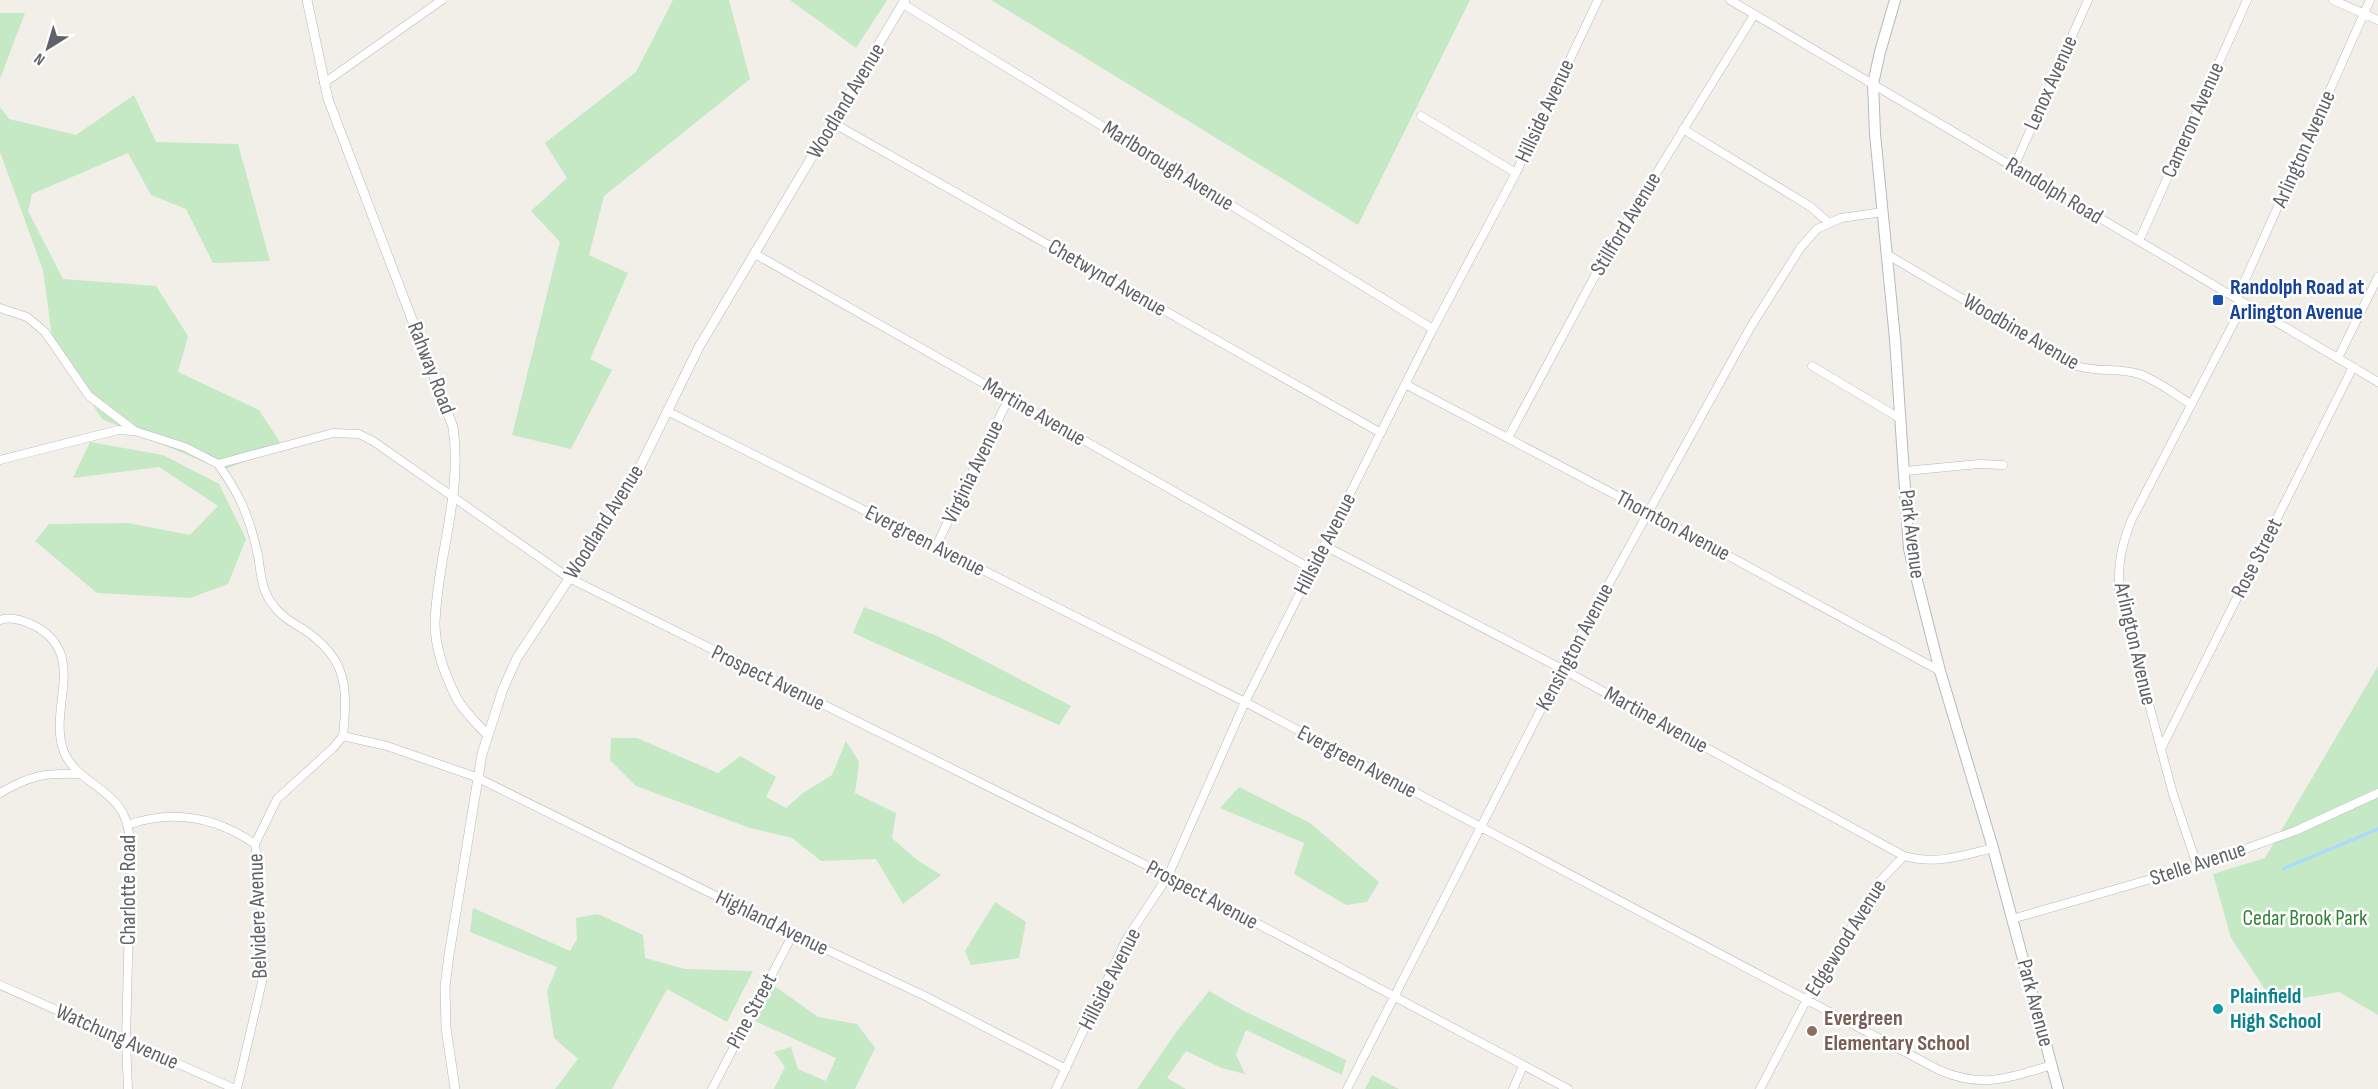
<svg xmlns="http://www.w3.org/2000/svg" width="2378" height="1089" viewBox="0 0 2378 1089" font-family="'Sofia Sans Condensed',sans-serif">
<rect width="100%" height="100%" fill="#f1efe8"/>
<path fill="#c5e8c5" d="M673 0H729L750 79 604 196 589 255 628 273 590 359 612 370 571 449 512 435 560 242 531 211 567 178 545 143 636 72Z
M790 0H887L856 48Z
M991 0H1470L1358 225Z
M0 13H25L0 79Z
M134 95 156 142 238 144 270 261 213 263 186 209 151 195 128 153 32 194 28 211 63 279 156 286 188 336 178 372 259 410 283 447 223 470 102 419 53 344 43 270 0 152V107L9 119 76 135Z
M90 442 163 455 219 484 246 539 228 584 190 598 97 593 35 541 49 524 128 523 190 535 218 506 159 467 73 478Z
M864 607 935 635 1071 706 1059 725 853 633Z
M2378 666V1015L2339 992 2274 1003 2231 938 2213 874 2265 858Z
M611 738H637L718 773 740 756 776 777 766 797 786 808 803 793 832 775 846 741 859 762 855 793 896 813 892 838 917 860 941 875 903 904 876 859 821 861 792 838 750 828 636 786 610 760Z
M1239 787 1310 823 1379 882 1367 902 1346 905 1294 874 1304 843 1220 808Z
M995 902 1026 922 1019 958 971 965 965 951Z
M473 908 570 951 577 939 576 918 598 914 643 935 645 958 685 969 753 971 727 1022 667 989 612 1089H555L578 1059 554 1038 547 991 557 967 470 932Z
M773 985 818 1017 857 1024 875 1048 855 1089H774L785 1067 774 1052 791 1047 798 1069 826 1081 836 1058 755 1021Z
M1209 991 1244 1011 1346 1060 1342 1075 1246 1030 1236 1055 1245 1074 1222 1068 1186 1051 1167 1078 1186 1089H1137L1177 1031Z
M1372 1075 1399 1089H1365Z"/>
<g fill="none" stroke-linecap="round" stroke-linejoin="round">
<path stroke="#aadaff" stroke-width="3" d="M2283 869 2378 829"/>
<defs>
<path id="minor" d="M1730 0 2378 382
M2333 0 2378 20
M903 4 1433 329
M324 83 442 0
M1421 116 1516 173
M833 123 1381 433
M1683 129 1811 207 1829 223
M2014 167 2088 0
M2139 241 2247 0
M755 254 1313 570
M1888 255 2077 366C2098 373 2121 367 2142 375 2159 382 2176 395 2191 404
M2237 298 2370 0
M0 308 27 317 45 332 89 396 135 431 185 447 218 464 333 433 359 434 373 441 569 578 1168 876 1568 1089
M2338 358 2378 277
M1812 366 1901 419
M1405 384 1648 512 1940 671
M667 411 1245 702 1939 1070C1983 1089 2008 1078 2052 1065
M1508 438 1606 255 1754 15
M0 460 118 430 133 431
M218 464C239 493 249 516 257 551 260 563 260 579 265 591 272 609 287 620 303 629 347 658 348 686 343 736
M1905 471 1979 464 2003 465
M936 546 1009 398
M1325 546 1562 669 1904 856C1937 865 1961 856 1993 848
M0 620C11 616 25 621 35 626 89 655 47 709 64 752 75 778 104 786 119 807 127 817 128 830 131 842L126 1041 128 1089
M343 736 387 746 476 777 793 934 925 996 1066 1069
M2161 749 2353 367
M0 793C31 775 44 773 80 774
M127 825C173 809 216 817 255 844
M2197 865 2173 794 2119 592C2118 564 2121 547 2131 521L2244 303
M2012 919 2203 864 2295 831 2378 793
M0 985 235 1089
M237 1089 262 982 264 960 258 866 255 844 277 799 333 748 343 736
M712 1089 793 934
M1056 1089 1126 940 1168 876 1245 702 1433 329 1516 173 1598 0
M1347 1089 1558 676 1750 328 1801 247 1817 229 1841 218 1883 212
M1513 1089 1523 1066
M1760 1089 1806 1001 1880 881 1904 856"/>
<path id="tertiary" d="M307 0 328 99 453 427C463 494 437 557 435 623 435 647 445 675 456 697 463 711 478 724 488 736
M455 1089 446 1028 445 987 449 955 482 754 503 689 517 658 633 481 699 347 905 0"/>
<path id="secondary" d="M1895 0 1880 52 1873 84 1875 134 1895 339 1909 549 1940 671 1993 848 2058 1089"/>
</defs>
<use href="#minor" stroke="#b5b8bc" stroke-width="9"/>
<use href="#tertiary" stroke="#b5b8bc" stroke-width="10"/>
<use href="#secondary" stroke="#b6babf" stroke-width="12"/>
<use href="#minor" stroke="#fff" stroke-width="8"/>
<use href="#tertiary" stroke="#fff" stroke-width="9"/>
<use href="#secondary" stroke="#fff" stroke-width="10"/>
</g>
<rect fill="#1a4fb4" stroke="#fff" stroke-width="2" x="2212" y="294" width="12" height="12" rx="3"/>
<circle fill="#0f9aa8" stroke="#fff" stroke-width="2" cx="2218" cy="1009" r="6"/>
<circle fill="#8d6e63" stroke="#fff" stroke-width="2" cx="1812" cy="1031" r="6"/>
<g text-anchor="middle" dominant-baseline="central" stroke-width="5" stroke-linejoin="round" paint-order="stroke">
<g font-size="22" fill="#5f6368" stroke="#fff">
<text transform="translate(2051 83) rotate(-66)">Lenox Avenue</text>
<text transform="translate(846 101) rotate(-59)">Woodland Avenue</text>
<text transform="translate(1545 111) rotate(-65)">Hillside Avenue</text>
<text transform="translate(2193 120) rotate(-66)">Cameron Avenue</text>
<text transform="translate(2304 149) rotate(-66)">Arlington Avenue</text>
<text transform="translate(1168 166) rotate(32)">Marlborough Avenue</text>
<text transform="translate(2054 191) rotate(31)">Randolph Road</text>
<text transform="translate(1626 224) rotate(-59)">Stillford Avenue</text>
<text transform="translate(1107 278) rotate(30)">Chetwynd Avenue</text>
<text transform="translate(2021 332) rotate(30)">Woodbine Avenue</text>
<text transform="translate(431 368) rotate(69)">Rahway Road</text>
<text transform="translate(1034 412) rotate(30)">Martine Avenue</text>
<text transform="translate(973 472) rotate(-64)">Virginia Avenue</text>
<text transform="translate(604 522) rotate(-58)">Woodland Avenue</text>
<text transform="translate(1673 526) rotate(28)">Thornton Avenue</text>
<text transform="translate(1912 534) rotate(83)">Park Avenue</text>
<text transform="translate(925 541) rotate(27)">Evergreen Avenue</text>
<text transform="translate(1325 544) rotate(-63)">Hillside Avenue</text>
<text transform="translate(2257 558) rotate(-63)">Rose Street</text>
<text transform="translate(2135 644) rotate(77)">Arlington Avenue</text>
<text transform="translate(1575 647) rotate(-62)">Kensington Avenue</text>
<text transform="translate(768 678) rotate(26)">Prospect Avenue</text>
<text transform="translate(1656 720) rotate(29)">Martine Avenue</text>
<text transform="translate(1357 762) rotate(28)">Evergreen Avenue</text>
<text transform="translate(2198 864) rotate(-18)">Stelle Avenue</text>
<text transform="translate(128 890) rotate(-90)">Charlotte Road</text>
<text transform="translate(1202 895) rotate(28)">Prospect Avenue</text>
<text transform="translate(258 916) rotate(-92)">Belvidere Avenue</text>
<text transform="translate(772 923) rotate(26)">Highland Avenue</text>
<text transform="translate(1846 938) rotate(-58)">Edgewood Avenue</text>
<text transform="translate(1110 979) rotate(-63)">Hillside Avenue</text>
<text transform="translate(2035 1003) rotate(75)">Park Avenue</text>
<text transform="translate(752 1011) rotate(-62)">Pine Street</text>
<text transform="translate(117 1037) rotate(24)">Watchung Avenue</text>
</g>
<g font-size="22" font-weight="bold" fill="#164399" stroke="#fff" text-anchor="start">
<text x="2230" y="287">Randolph Road at<tspan x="2230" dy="25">Arlington Avenue</tspan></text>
</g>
<g font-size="22" fill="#348238" stroke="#fff">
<text x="2305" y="918">Cedar Brook Park</text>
</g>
<g font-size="22" font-weight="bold" fill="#0d838f" stroke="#fff" text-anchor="start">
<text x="2230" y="996">Plainfield<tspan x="2230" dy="25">High School</tspan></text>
</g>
<g font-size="22" font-weight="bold" fill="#785e54" stroke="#fff" text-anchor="start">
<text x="1824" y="1018">Evergreen<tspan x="1824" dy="25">Elementary School</tspan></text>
</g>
</g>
<g transform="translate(48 48) rotate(217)" stroke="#ffffff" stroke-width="4.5" paint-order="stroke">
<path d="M0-4.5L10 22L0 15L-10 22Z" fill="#5f6368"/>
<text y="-9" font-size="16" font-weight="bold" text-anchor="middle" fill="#5f6368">N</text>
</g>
</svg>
